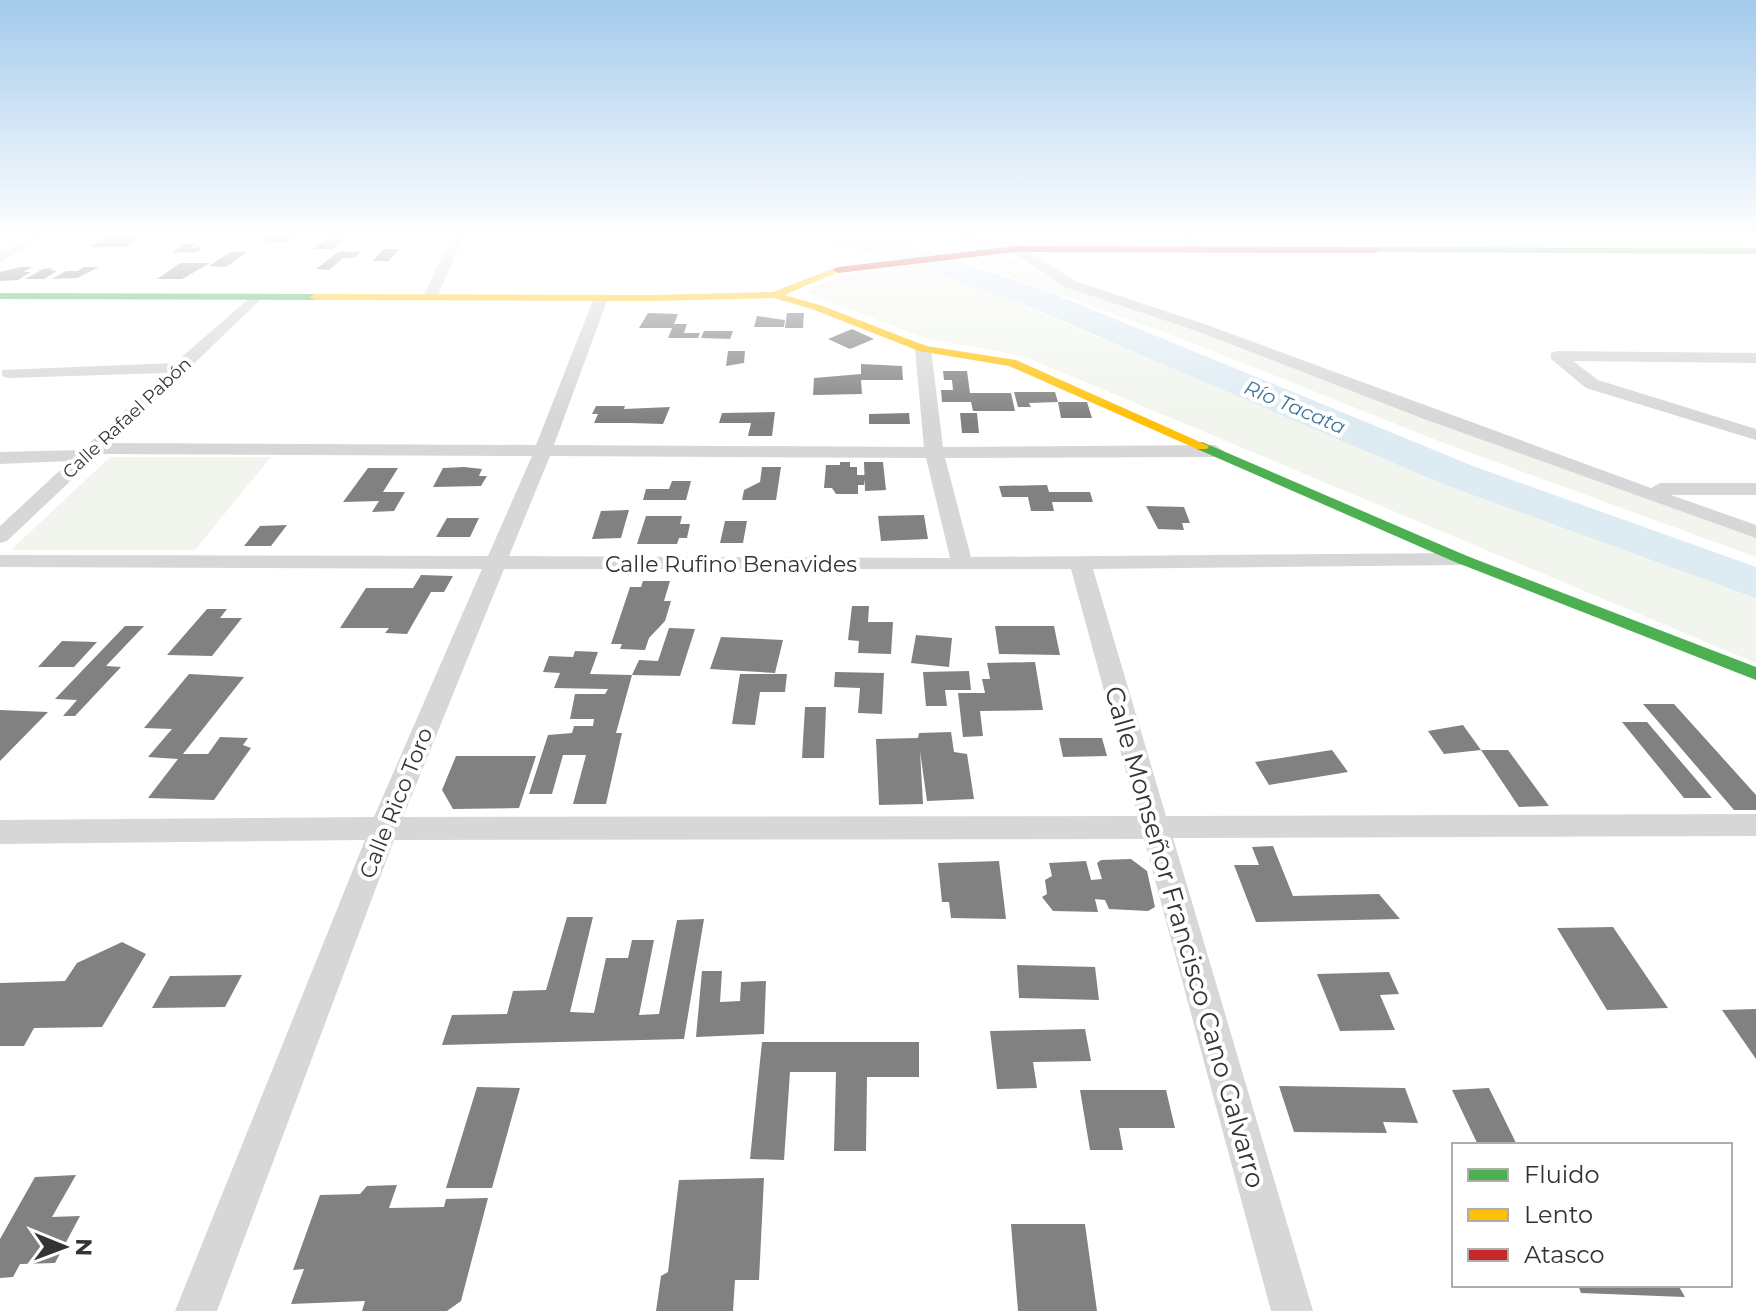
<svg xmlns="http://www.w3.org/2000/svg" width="1756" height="1311" viewBox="0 0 1756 1311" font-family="Montserrat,sans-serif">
<rect width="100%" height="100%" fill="#fff"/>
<path fill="#f1f5ed" d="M1005 255 1064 285 1198 330 1756 536V557L1441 442 1180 338 962 259Z
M924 263 1088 333 1756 592V663L1023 356 925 338 806 292C840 270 885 269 924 263Z
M110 457H271L195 550H11Z"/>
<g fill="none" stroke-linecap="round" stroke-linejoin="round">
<path fill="#ddebf3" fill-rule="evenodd" d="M819 236H871L907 244 1047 291 1473 466 1756 567V598L1443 484 1025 305 899 259 823 242Z"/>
</g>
<path fill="#818181" d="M266 236H295L288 242 259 241Z
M105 238H141L124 247H89Z
M344 238 333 249H313L326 239Z
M184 244H196L191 248 203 247 197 252 172 253Z
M384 249H400L388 261H372Z
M339 251 361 252 354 258H343L329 270 316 269Z
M230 252H247L226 267 209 266Z
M180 263H210L182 279H157Z
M20 267H32L23 272H31L18 280 0 281V272Z
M84 267H99L77 278 52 279 66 271H77Z
M53 268 50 270 57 271 44 279H25L43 269Z
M648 313 678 314 674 324H687L684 333H700L698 338H668L672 328H639Z
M787 313H804L803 328H785Z
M757 316 785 320 784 327H754Z
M852 329 874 339 850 349 828 339Z
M704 331H733L730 339 701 338Z
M728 351H745L744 363 726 366Z
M861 364 902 366 903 380H861L862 394 813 395 814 378 861 374Z
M943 371H967L970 393H1011L1015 411H973L971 402H942L941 390H953L952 380H944Z
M1014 392H1055L1058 402 1029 403 1031 407H1018Z
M1058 402H1087L1092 418H1061Z
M596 406H625L624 409 670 407 663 424 630 423H594L598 414H592Z
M775 412 772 436H748L751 423H719L722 413Z
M909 413 910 424H869V414Z
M960 413H977L979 433H962Z
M840 462H850V467H857V475H865L864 485H858V494H836L832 488H824L826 465H840Z
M864 462H883L886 490 865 491Z
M464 467 482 469 479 476H487L481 486 433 487 443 468Z
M762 467H781L776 500H742L744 490 760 482Z
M368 468H398L383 492H405L394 511 372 512 379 501 343 502Z
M672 481H691L686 500H643L646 489H669Z
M1047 485 1049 492H1090L1093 502H1052L1054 511H1031L1028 497H1002L999 486Z
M1146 506 1184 507 1190 523H1182L1184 530 1158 529Z
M629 510 621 538 592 539 601 511Z
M924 515 928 539 881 541 878 516Z
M646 516H682L680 524H690L687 538H679L677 544H637Z
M447 518H479L470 537H436Z
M725 521H747L743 543H720Z
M287 525 271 546H244L260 526Z
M421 575 453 576 444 592H431L407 634 385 633 389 628H340L366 588H413Z
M643 581H670L664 601H671L665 621 649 638 645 650 620 649 622 644H611L630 587H641Z
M852 606H869L868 622H893L891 654 858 653 859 641 848 640Z
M207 609H227L220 618H242L212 656 167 655Z
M125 626H144L106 666 121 667 75 716H63L77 700 55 699Z
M995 626H1054L1060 655 999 654Z
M669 628 695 629 680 676 632 675 639 660 658 661Z
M916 635 952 638 949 667 911 663Z
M721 637 783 640 775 673 710 669Z
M62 641 97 642 74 667H38Z
M575 651 598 652 590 674 632 675 616 733H622L606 804H573L586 755H563L552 794H529L548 735 572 733 574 726H593L594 719H570L575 694H605L608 689 554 688 560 673 543 672 549 656 573 657Z
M1035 662 1043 710 980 711 983 736 963 737 958 693H985L982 679H990L987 663Z
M969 671 971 690H945L947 706H926L923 672Z
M835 672 884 673 882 714 858 713 860 688 834 687Z
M189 674 244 677 183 754H208L220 737 248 738 243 745 251 748 214 800 148 798 178 759 148 757 172 729 144 728Z
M740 674H787L785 692H760L755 725 732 724Z
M1643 704H1674L1756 795V810H1734Z
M805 707H826L824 758H802Z
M0 710 48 712 0 761Z
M1622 722H1647L1712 798H1684Z
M1463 725 1481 750 1444 754 1428 731Z
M951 732 954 752 967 754 974 799 927 801 920 751 923 804 879 805 876 739 918 738 919 733Z
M1059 738H1102L1107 756 1063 757Z
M1332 750 1348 772 1269 785 1255 762Z
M1481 750H1508L1549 806 1519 807Z
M456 756H536L519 808 453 809 442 790Z
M1273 846 1293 896 1379 894 1400 919 1256 922 1234 865H1259L1252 847Z
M1131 859 1147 871 1155 907 1148 911 1109 909 1105 900 1095 899 1098 912 1053 911 1042 897 1047 894 1045 880 1052 876 1049 863 1086 861 1091 880 1102 879 1097 863 1101 860Z
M999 861 1006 919 951 918 949 902H942L938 863Z
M567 917H593L570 1012 594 1013 606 958H628L632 940H654L639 1015 659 1014 677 920 704 919 684 1039 442 1045 452 1015 507 1014 513 991 546 990Z
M1613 927 1668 1008 1607 1010 1557 928Z
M122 942 146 954 102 1027 34 1028 24 1046H0V983L65 981 77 963Z
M1017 965 1095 967 1099 1000 1019 998Z
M702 971H722L720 1002 740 1001 741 982 766 981 764 1034 696 1037Z
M1389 972 1399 994 1380 995 1395 1030 1340 1031 1317 974Z
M242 975 225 1007 152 1008 170 976Z
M1756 1009V1059L1722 1010Z
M1085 1029 1091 1061 1033 1062 1037 1088 997 1089 990 1031Z
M762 1042H919V1077H867L866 1151H834L836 1072H790L784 1160 750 1159Z
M1279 1086 1405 1088 1418 1123 1383 1122 1387 1133 1294 1132Z
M477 1087 520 1088 492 1188H446Z
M1489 1088 1517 1145H1478L1452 1090Z
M1080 1090H1166L1175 1128H1119L1123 1150H1090Z
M76 1175 52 1217 80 1216 55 1263 20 1264 13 1277 0 1278V1239L35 1177Z
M764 1178 759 1280H735L733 1311H656L661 1276 668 1272 679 1180Z
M397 1185 389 1208 444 1207 446 1199 488 1198 461 1301 447 1311H362L365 1301 291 1304 304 1269 293 1270 320 1195 360 1194 367 1186Z
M1011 1224H1085L1097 1311H1018Z
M1578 1285H1678L1685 1297 1581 1293Z"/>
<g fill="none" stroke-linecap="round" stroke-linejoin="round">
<path fill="#d7d7d7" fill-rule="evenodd" d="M30 236H45L0 262V253Z
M452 236H464L437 297 435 300H425L423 297Z
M948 236H972L1020 246 1075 281 1207 325 1651 488 1660 483H1756V495H1671L1756 525V538L1424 419 1197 331 1065 287 1011 252Z
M1180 236H1193L1202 248 1191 251Z
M254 294 259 295V301L111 443 536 445 594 298 601 294 608 298 554 445 924 447 915 349 923 344 931 349 943 447 1215 445 1224 451 1215 457 945 458 971 557 1461 553 1472 559 1461 565 1093 569 1166 816 1756 814V836L1173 838 1313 1311H1271L1144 839 394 840 217 1311H175L365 840 0 844V820L374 817 482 569 0 567V555L488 556 532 456 99 454 7 541 0 543V526L70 461 0 464V452L82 450 165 373 8 378 2 376V370L175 363ZM550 456 926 458 950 558 509 556ZM504 569H1071L1138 816 403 817Z
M1557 351 1756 353V363L1573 361 1598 380 1756 429V440L1586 388 1551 359V353Z"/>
<path fill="#4caf50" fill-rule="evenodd" d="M1376 247 1756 248V254L1373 252V248Z
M0 293 315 294 320 297 315 300 0 299Z
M1202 442 1467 556 1756 667V680L1455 562 1197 449V443Z"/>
<path fill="#ffc107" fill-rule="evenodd" d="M834 268 843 270 784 295 820 305 926 346 1016 360 1209 446 1207 449H1197L1009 366 919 351 812 309 774 298 650 301 315 300 310 297 315 294 650 295 773 292Z"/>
<path fill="#c62828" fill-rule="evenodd" d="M1015 246 1376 247 1381 250 1376 253 1015 252 838 273 833 270 838 267Z"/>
</g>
<linearGradient id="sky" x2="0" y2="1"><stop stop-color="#a3caec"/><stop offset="0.56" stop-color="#fff"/><stop offset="1" stop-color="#fff" stop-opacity="0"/></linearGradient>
<rect width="1756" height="420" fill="url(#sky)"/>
<g text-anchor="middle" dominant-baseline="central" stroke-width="8" stroke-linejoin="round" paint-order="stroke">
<g font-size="18" fill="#333" stroke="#fff">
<text transform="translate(127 418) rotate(-43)">Calle Rafael Pabón</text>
</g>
<g font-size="20" font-style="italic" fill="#3f7597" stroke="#fff">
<text transform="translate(1295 407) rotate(23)">Río Tacata</text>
</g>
<g font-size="22" fill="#333" stroke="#fff">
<text x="731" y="564">Calle Rufino Benavides</text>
<text transform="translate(396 803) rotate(-68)">Calle Rico Toro</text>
</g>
<g font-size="26" fill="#333" stroke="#fff">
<text transform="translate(1185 937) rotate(74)">Calle Monseñor Francisco Cano Galvarro</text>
</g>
</g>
<rect x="1452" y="1143" width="280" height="144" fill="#ffffff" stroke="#adadad" stroke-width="2"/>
<rect x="1468" y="1169" width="40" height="12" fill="#4caf50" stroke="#adadad" stroke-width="2"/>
<text x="1524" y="1183" font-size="24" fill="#333333">Fluido</text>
<rect x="1468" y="1209" width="40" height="12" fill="#ffc107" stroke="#adadad" stroke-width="2"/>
<text x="1524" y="1223" font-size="24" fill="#333333">Lento</text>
<rect x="1468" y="1249" width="40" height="12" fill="#c62828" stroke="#adadad" stroke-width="2"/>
<text x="1524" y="1263" font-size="24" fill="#333333">Atasco</text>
<g transform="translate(64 1247) rotate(91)" stroke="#ffffff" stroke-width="6" paint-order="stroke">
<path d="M0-6L14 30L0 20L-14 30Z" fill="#333333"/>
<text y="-12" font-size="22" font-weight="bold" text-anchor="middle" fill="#333333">N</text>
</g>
</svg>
